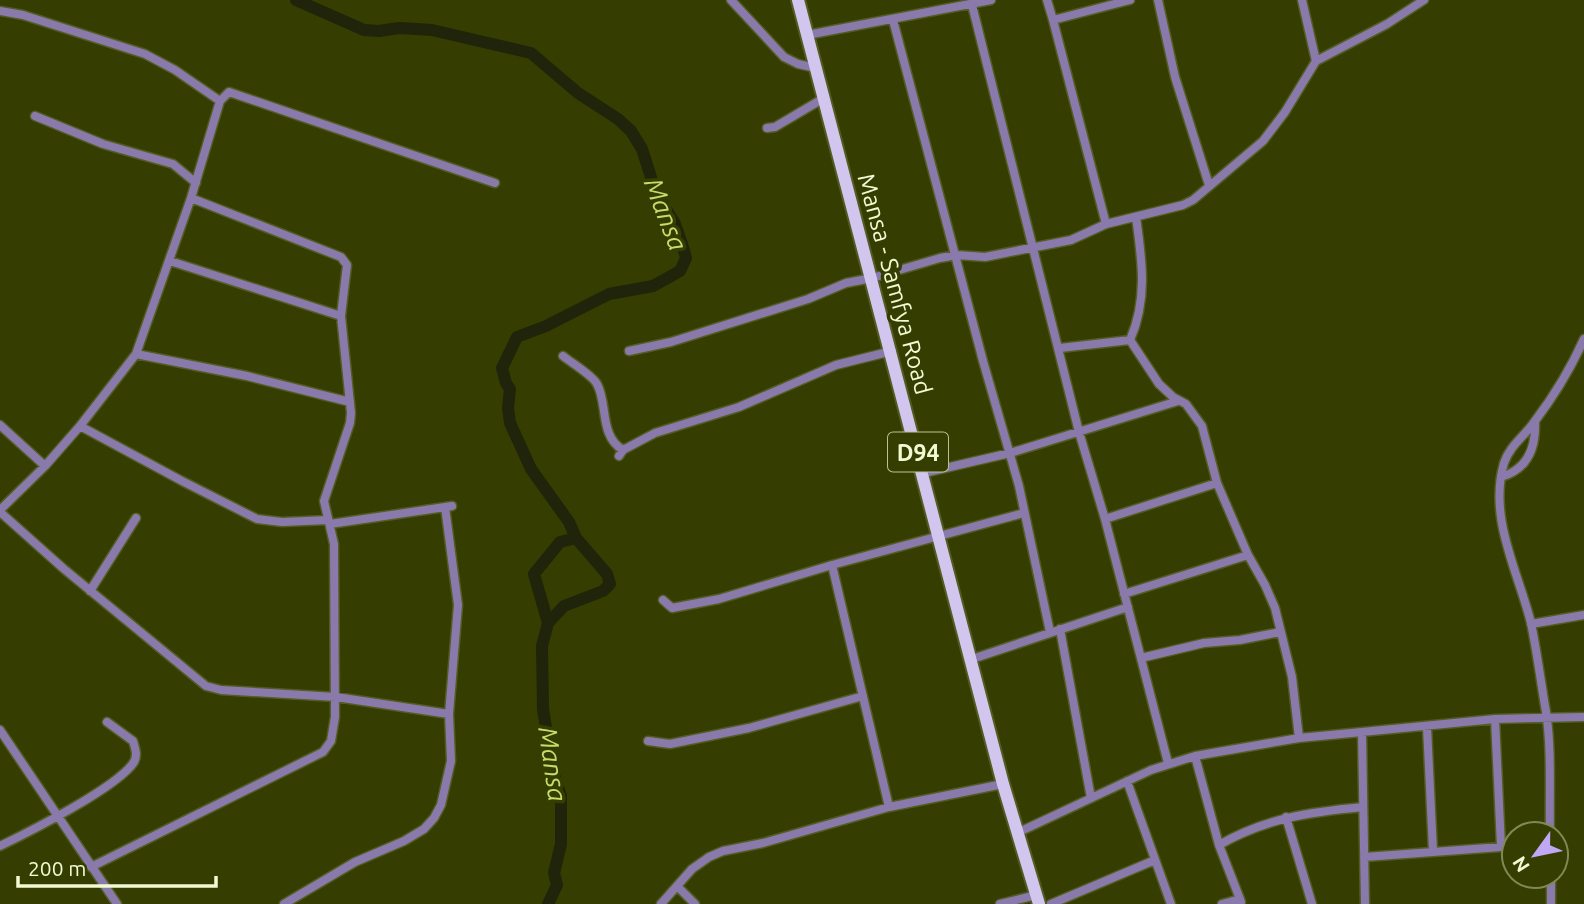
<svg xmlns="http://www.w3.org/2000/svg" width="1584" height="904" viewBox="0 0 1584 904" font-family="Ubuntu,sans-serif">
<rect width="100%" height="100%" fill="#353e00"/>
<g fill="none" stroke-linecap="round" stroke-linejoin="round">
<path stroke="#1f240a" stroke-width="12" d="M296 0 364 30 379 31 399 28 432 30 531 53 578 93 618 119 631 131 642 149 656 193 675 224 682 244 686 258 680 271 653 286 609 294 546 326 517 337 502 368 506 383 510 389 508 408 510 423 531 469 569 522 576 538 607 574 610 584 603 591 564 606 548 623 542 646 543 709 553 771 561 796V844L554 873 557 885 548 904
M548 623 534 574 560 542 576 538"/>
<defs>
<path id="minor" d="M731 0 784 57 798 64 816 68
M1047 0 1053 20 1130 0
M1158 0 1175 77 1209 185
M1302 0 1316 61
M972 5 1079 432 1105 519 1168 763
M0 11 23 15 145 54 175 70 220 101
M893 20 983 361 1019 486 1050 632
M1053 20 1106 224
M807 35 991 0
M35 116 103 144 173 164 196 183
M767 128 775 127 824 98
M170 261 341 316
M1130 340 1159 384 1173 397 1186 404 1202 426 1217 483 1248 555 1265 585 1275 608 1292 677 1299 738
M1130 340C1148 299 1142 260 1136 217
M1060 348 1130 340
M629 351 671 342 808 299 846 283 872 278 940 258 957 255 985 257 1071 240 1106 224 1183 205 1193 200 1263 141 1285 112 1316 61 1387 24 1424 0
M136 354 247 376 350 402
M563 356C573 364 592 375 597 384 608 403 599 436 623 450
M0 425 45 466
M80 426 182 481 257 519 282 522 328 520
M619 456 623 450 655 433 739 407 836 365 892 351
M924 473 1010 453 1178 401
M1501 477C1528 469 1536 448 1535 422
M0 510 45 466 80 426 136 354 191 198 220 101 229 92 495 183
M0 512 64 569 206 686 221 690 336 697 449 714
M1105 519 1217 483
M330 524 452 506
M832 565 889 807
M90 591 136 518
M1124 594 1248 555
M663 600 672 608 719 599 832 565 1024 513
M1531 624 1584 615
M1060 629 1091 798
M1141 658 1204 643 1240 640 1280 632
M972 659 1128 607
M1495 719 1501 846
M1427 727 1433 851
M0 730 117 904
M1362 732 1365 904
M648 741 670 744 749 728 863 696
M1195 756 1219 845 1240 899
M1127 781 1171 904
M1286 817 1312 904
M1017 833 1151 770 1195 756 1299 738 1362 732 1495 719 1584 717
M1550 834C1549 796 1552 749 1546 712 1541 683 1537 652 1531 623 1518 571 1488 518 1504 463 1510 445 1525 436 1535 421 1554 396 1571 368 1584 339
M1219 845C1266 818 1310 812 1363 807
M0 846C29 832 118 787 134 762 138 755 135 748 133 741L107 722
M1365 857 1514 846
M91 867 323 752 331 741 335 717 334 544 324 501 350 423 351 413 341 316 347 265 341 257 191 198
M1551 876V904
M677 886 695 904
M284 904 355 862 404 841 424 829 434 818 441 805 451 761 449 714 458 605 445 507
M661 904 692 869 709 857 723 851 763 843 889 807 1003 784
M1000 904 1036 895
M1051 904 1155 860
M1222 904 1240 899 1241 902"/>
<path id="primary" d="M798 0 1003 784 1039 904"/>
</defs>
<use href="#minor" stroke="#535c22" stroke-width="11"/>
<use href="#primary" stroke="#535c22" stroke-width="16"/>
<use href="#minor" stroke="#897aab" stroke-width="8"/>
<use href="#primary" stroke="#d2c6ef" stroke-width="12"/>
</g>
<g text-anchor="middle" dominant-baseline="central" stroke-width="7" stroke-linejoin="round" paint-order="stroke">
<rect fill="#353e00" stroke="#b9c294" stroke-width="2" x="888" y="432.5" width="60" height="39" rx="5"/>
<g font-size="23" font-weight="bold" fill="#f1fad3">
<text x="918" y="452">D94</text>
</g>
<g font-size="24" fill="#f1fad3" stroke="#353e00">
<text transform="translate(895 284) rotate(75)">Mansa - Samfya Road</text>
</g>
<g font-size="26" font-style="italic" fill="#c7dc6d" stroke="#353e00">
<text transform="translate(666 214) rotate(69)">Mansa</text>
<text transform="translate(553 764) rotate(82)">Mansa</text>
</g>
</g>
<g transform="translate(1535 855) rotate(237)"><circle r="33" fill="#353e00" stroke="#808954" stroke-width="2"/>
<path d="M0-5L12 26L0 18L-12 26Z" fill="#c0a8f4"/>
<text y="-10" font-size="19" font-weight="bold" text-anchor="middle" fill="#f1fad3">N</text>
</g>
<path d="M18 876v10h198v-10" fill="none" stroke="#f1fad3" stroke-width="3.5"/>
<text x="28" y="876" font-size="21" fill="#f1fad3" stroke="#353e00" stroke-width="5" paint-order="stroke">200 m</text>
</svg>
